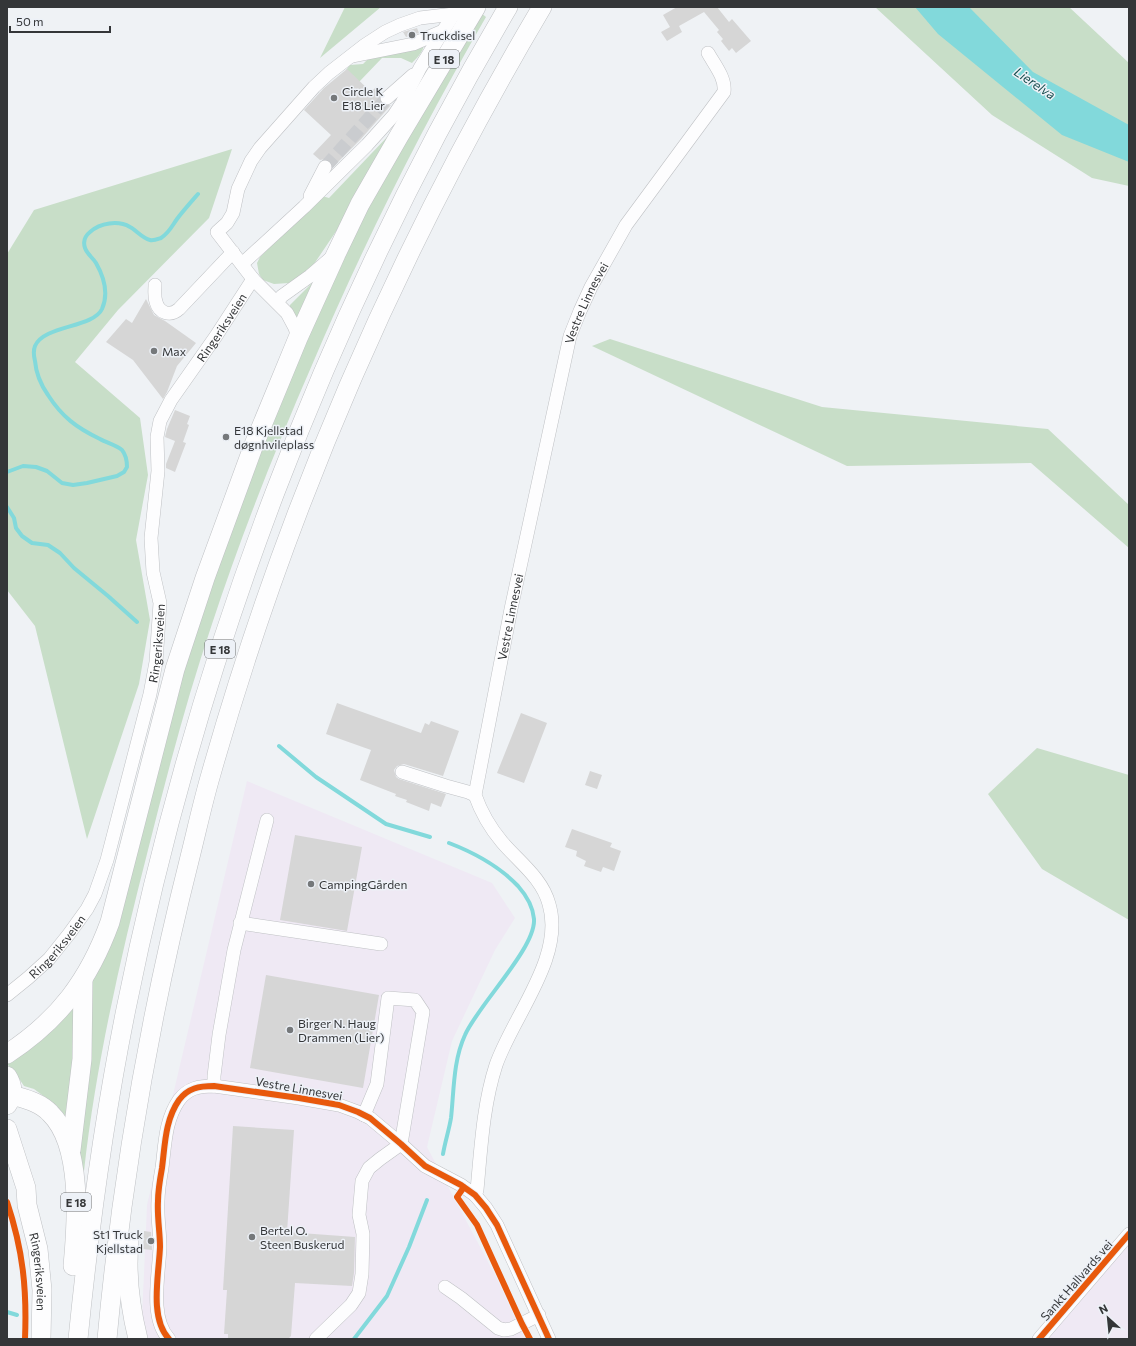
<svg xmlns="http://www.w3.org/2000/svg" width="1136" height="1346" viewBox="0 0 1136 1346" font-family="Commissioner,sans-serif">
<rect width="100%" height="100%" fill="#eff2f5"/>
<path fill="#efe9f4" d="M247 781 492 883 515 918 495 950 452 1041 427 1147 521 1324 527 1339H148L142 1318 147 1205Z
M1129 1233V1339H1040Z"/>
<path fill="#c8dec8" d="M345 7H381L320 58Z
M875 7H1069L1129 63V186L1092 178 992 115Z
M481 13 486 17C421 129 363 245 312 365 275 450 241 536 212 624 187 698 167 774 148 850 121 955 96 1063 84 1171L82 1172 77 1145 88 992 175 693 216 565 264 438 367 204Z
M424 44C424 51 417 58 412 63L401 58H382L359 82 346 70 350 65 363 64 370 57Z
M440 47 443 48 343 221 312 267 289 283 274 284 263 280 259 274 257 263 260 257 322 196 329 198 390 134Z
M232 149 209 218 118 310 75 362 140 418 148 475 136 540 150 620 139 684 87 839 35 626 7 590V254L34 210Z
M313 282 315 283 297 318 290 308V305Z
M610 339 822 407 1048 429 1129 505V548L1031 463 847 466 592 346Z
M1037 748 1129 775V920L1042 869 988 794Z
M74 1003 76 1040 67 1121 57 1106 34 1089 24 1086 14 1071 7 1064V1060Z"/>
<path fill="#82d9db" d="M915 7H969L1033 72 1129 125V162L1062 135 938 34Z"/>
<g fill="none" stroke-linecap="round" stroke-linejoin="round">
<path stroke="#82d9db" stroke-width="4" d="M7 472 23 466 36 467 47 471 62 483 73 485 87 483 117 476 124 472 127 467C127 460 126 455 122 450 116 445 107 443 100 439 77 428 62 417 48 395 41 385 36 373 35 361 34 357 33 351 35 346 44 325 93 328 102 309 109 293 104 277 96 263 93 258 87 254 85 248 83 242 85 236 90 232 100 223 118 220 130 227 136 230 142 238 150 240 153 241 158 239 161 238 169 233 172 226 177 219 183 211 191 202 198 194
M7 507 14 518 16 528 22 536 32 543 48 545 60 553 74 568 108 596 137 622
M279 746 316 777 386 824 430 837
M443 1154C445 1142 449 1130 451 1118 454 1091 453 1061 465 1035 478 1005 536 948 534 919 533 907 526 895 518 886 499 866 475 853 449 843
M7 1312 17 1315
M354 1339 387 1296 409 1247 427 1200"/>
</g>
<path fill="#d6d6d6" d="M677 7H717L729 22 732 19 751 41 736 53 732 48 729 51 721 41 723 39 717 32 719 30 704 12 679 26 682 32 667 41 661 32 670 27 663 15Z
M417 28 419 33 406 37 403 32Z
M347 69 371 92 376 87 381 93 379 99 381 104 385 106 391 105 361 139 333 167 332 163 329 160 325 159 320 160 313 154 331 135 304 110 324 88Z
M146 299 154 315 165 321 196 343 177 366 167 392 163 399 133 360 106 342 126 319 132 323Z
M175 410 190 416 187 424 189 425 183 442 186 443 175 472 166 468V464L175 441 165 437 167 429Z
M337 703 421 733 425 723 429 725 431 721 459 731 443 776 404 764 397 766 394 770 396 777 399 779 446 794 441 807 431 803 429 811 406 802 407 800 395 796 396 794 360 780 371 750 326 734Z
M521 713 547 723 524 783 497 773Z
M590 771 602 775 597 789 585 785Z
M572 829 612 843 610 847 621 851 614 871 603 867 601 872 584 866 586 861 576 856 577 851 565 847Z
M295 835 362 847 347 931 280 920Z
M266 975 379 995 363 1088 250 1068Z
M233 1126 294 1130 287 1232 355 1237 354 1273 352 1286 295 1283 291 1336 288 1339H233L228 1338V1334H224L227 1290H223Z
M144 1231 151 1232 152 1250 143 1249Z"/>
<g fill="none" stroke-linecap="round" stroke-linejoin="round">
<path stroke="#cacccf" stroke-width="13" stroke-dasharray="13 6" stroke-linecap="butt" d="M325 167 387 98"/>
<defs>
<g id="minor">
<path d="M353 56 413 44 443 31"/>
<path d="M387 98 413 75"/>
<path d="M310 196 325 167"/>
<path d="M242 264 304 207 367 145 394 115 402 103 420 68 443 31 454 14 465 7"/>
<path d="M155 285C155 290 154 296 156 302 159 313 170 317 179 309L233 252"/>
<path d="M277 302 282 296 310 276 332 257"/>
<path d="M298 338 295 328 287 313 253 279 217 232 227 223 233 213 238 189 251 161 260 148 314 87 329 73 365 45 385 32 400 25 420 18 454 14"/>
<path d="M402 772 446 786 468 792 475 795"/>
<path d="M240 923 381 944"/>
<path id="s1" d="M7 995 28 978 49 959 69 934 87 909 95 894 107 860 150 694 156 662 160 603 153 572 151 538 158 471 157 437 160 421 171 400 216 336 253 279"/>
<path d="M214 1086V1076L219 1035 234 950 267 820"/>
<path id="s2" d="M475 1195 477 1190C481 1148 483 1105 496 1065 513 1016 565 957 549 904 542 878 519 862 502 842 491 829 481 812 475 795L511 609 570 336 580 311 591 287 626 225 724 92C726 78 714 64 708 53"/>
<path d="M445 1287 461 1298 498 1328 504 1330 511 1329 539 1315"/>
<path d="M169 1339C149 1318 159 1274 160 1247 160 1232 157 1217 158 1201 158 1190 160 1179 162 1168 165 1145 165 1120 179 1100 188 1088 199 1086 214 1086L299 1098 339 1105 358 1112 370 1118 401 1144 425 1166 461 1185 475 1195 486 1208 497 1225 549 1339"/>
<path d="M316 1339 351 1305 359 1293 362 1274 363 1234 359 1215 362 1181 369 1168 380 1159 401 1144 423 1012 415 1000 388 998 377 1084 364 1115"/>
<path d="M1039 1339 1129 1234"/>
</g>
<g id="highway">
<path d="M7 1054C59 1020 89 980 110 922L175 669 205 578 253 447 298 338 336 254 360 204 399 136 476 7"/>
<path d="M7 1076C13 1085 14 1095 7 1105"/>
<path d="M12 1095C25 1099 40 1102 50 1113 83 1145 77 1224 73 1266"/>
<path id="s3" d="M7 1129 26 1188 27 1205 38 1249 42 1290 41 1339"/>
<path d="M71 1150 82 1059 83 980"/>
<path d="M129 1242C126 1275 130 1307 138 1339"/>
<path d="M78 1339C89 1229 104 1118 126 1009 197 657 325 317 508 7"/>
<path d="M107 1339C122 1176 150 1015 190 857 197 829 203 801 211 774 287 505 399 248 542 7"/>
</g>
</defs>
<use href="#minor" stroke="#bfc1c4" stroke-width="14"/>
<use href="#highway" stroke="#bfc1c4" stroke-width="20"/>
<use href="#minor" stroke="#fdfdfe" stroke-width="13"/>
<use href="#highway" stroke="#fdfdfe" stroke-width="19"/>
<defs>
<path id="cycleway" d="M464 1187 457 1197 477 1225 522 1324 530 1339
M7 1202C23 1250 27 1289 25 1339
M169 1339C149 1318 159 1274 160 1247 160 1232 157 1217 158 1201 158 1190 160 1179 162 1168 165 1145 165 1120 179 1100 188 1088 199 1086 214 1086L299 1098 339 1105 358 1112 370 1118 401 1144 425 1166 461 1185 475 1195 486 1208 497 1225 549 1339
M1039 1339 1129 1234"/>
</defs>
<use href="#cycleway" stroke="#edf1f7" stroke-width="8"/>
<use href="#cycleway" stroke="#e8590c" stroke-width="6"/>
</g>
<g fill="#75787a" stroke="#edf1f7" stroke-width="1.5">
<circle cx="412" cy="35" r="4"/>
<circle cx="334" cy="98" r="4"/>
<circle cx="154" cy="351" r="4"/>
<circle cx="226" cy="437" r="4"/>
<circle cx="311" cy="884" r="4"/>
<circle cx="290" cy="1030" r="4"/>
<circle cx="252" cy="1237" r="4"/>
<circle cx="151" cy="1241" r="4"/>
</g>
<g text-anchor="middle" dominant-baseline="central" stroke-width="3" stroke-linejoin="round" paint-order="stroke">
<g fill="#edf1f7" stroke="#6c6e71" stroke-width="1">
<rect x="429" y="50" width="30" height="18" rx="3"/>
<rect x="205" y="640" width="30" height="18" rx="3"/>
<rect x="61" y="1193" width="30" height="18" rx="3"/>
</g>
<g font-size="11" font-weight="bold" fill="#343638">
<text x="444" y="59">E 18</text>
<text x="220" y="649">E 18</text>
<text x="76" y="1202">E 18</text>
</g>
<g font-size="12" fill="#343638" stroke="#edf1f7" text-anchor="start">
<text x="420" y="35">Truckdisel</text>
<text x="342" y="91">Circle K<tspan x="342" dy="14">E18 Lier</tspan></text>
<text x="162" y="351">Max</text>
<text x="234" y="430">E18 Kjellstad<tspan x="234" dy="14">døgnhvileplass</tspan></text>
<text x="319" y="884">CampingGården</text>
<text x="298" y="1023">Birger N. Haug<tspan x="298" dy="14">Drammen (Lier)</tspan></text>
<text x="260" y="1230">Bertel O.<tspan x="260" dy="14">Steen Buskerud</tspan></text>
<text x="143" y="1234" text-anchor="end">St1 Truck<tspan x="143" dy="14">Kjellstad</tspan></text>
</g>
<g font-size="12" fill="#343638" stroke="#edf1f7">
<text stroke="none"><textPath href="#s2" startOffset="944">Vestre Linnesvei</textPath></text>
<text stroke="none"><textPath href="#s1" startOffset="730">Ringeriksveien</textPath></text>
<text stroke="none"><textPath href="#s2" startOffset="620">Vestre Linnesvei</textPath></text>
<text stroke="none"><textPath href="#s1" startOffset="394">Ringeriksveien</textPath></text>
<text stroke="none"><textPath href="#s1" startOffset="70">Ringeriksveien</textPath></text>
<text transform="translate(299 1088) rotate(10)">Vestre Linnesvei</text>
<text stroke="none"><textPath href="#s3" startOffset="147">Ringeriksveien</textPath></text>
<text transform="translate(1076 1280) rotate(-49)">Sankt Hallvards vei</text>
</g>
<g font-size="13" font-style="italic" fill="#184e4f" stroke="#edf1f7">
<text transform="translate(1035 83) rotate(34)">Lierelva</text>
</g>
</g>
<rect width="1136" height="1346" fill="none" stroke="#343638" stroke-width="16"/>
<g transform="translate(1108 1318) rotate(333)" stroke="#edf1f7" stroke-width="3" paint-order="stroke">
<path d="M0-3L7 15L0 10L-7 15Z" fill="#343638"/>
<text y="-6" font-size="11" font-weight="bold" text-anchor="middle" fill="#343638">N</text>
</g>
<path d="M10 26v6h100v-6" fill="none" stroke="#343638" stroke-width="2"/>
<text x="16" y="26" font-size="12" fill="#343638" stroke="#edf1f7" stroke-width="3" paint-order="stroke">50 m</text>
</svg>
